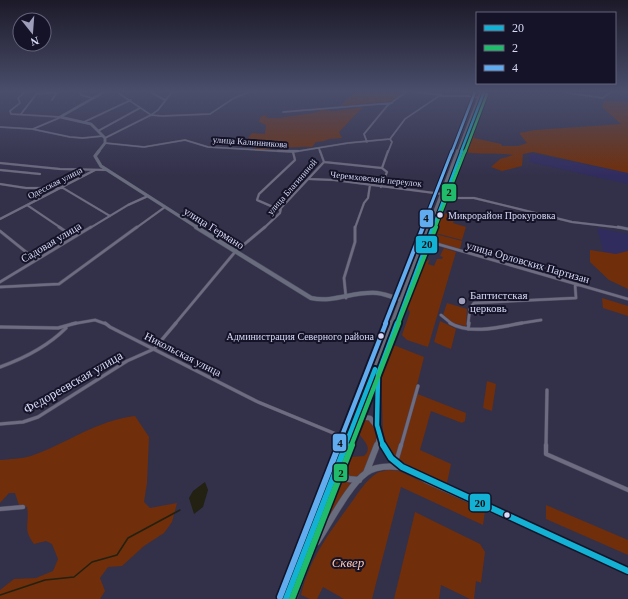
<svg xmlns="http://www.w3.org/2000/svg" width="628" height="599" viewBox="0 0 628 599" font-family="'Times New Roman',serif">
<rect width="100%" height="100%" fill="#33304a"/>
<path fill="#312c5e" d="M529 153 628 173V184L529 162Z
M597 228 628 234V251L616 254 604 253Z"/>
<path fill="#702e0a" d="M355 92H402L400 96 392 101 340 106Z
M604 101 628 102V173L533 152 523 154 522 166 502 171 491 167 500 159 513 155C496 152 479 155 464 152L471 132 475 133 474 138 501 144 502 146H518L527 143 519 133 535 130 621 124 602 107Z
M363 107 339 132 342 138 329 139 324 141 316 142 312 147C293 146 273 149 254 150L256 145 251 142 248 138 252 133 265 134 266 125 259 122 260 117 265 115 268 118H278L313 113 322 110 335 111Z
M447 212H457L453 223 466 227 462 240 435 233 440 219Z
M435 234 462 241 460 249 432 241Z
M444 248 456 252 428 347 407 340 402 335 410 312 405 306 420 265 430 259 428 264 434 266 437 259H442L443 257 440 256Z
M590 250 616 254 628 251V289L609 280 590 262Z
M602 298 628 306V316L603 308Z
M447 303 467 309 466 326 452 323 443 315Z
M440 321 456 329 451 349 434 342Z
M391 344 424 357 415 393 466 413 465 421 462 423 431 411 420 450 451 464 447 483 404 464 390 452 385 442 383 431 381 374Z
M487 381 496 384 492 411 483 408Z
M135 416 149 437 147 483 144 502 150 508 177 503 172 522 164 533 144 546 122 566 108 567 100 578 105 591 100 599H0V590L14 579 36 578 53 571 58 559 52 544 46 541 34 544C22 528 30 524 27 507L19 505 15 493H9L0 503V460C10 459 21 459 31 456 66 444 97 420 135 416Z
M366 420C388 425 369 481 350 477 343 470 347 465 350 457L364 456C373 448 364 441 358 433L362 422Z
M389 470 399 471 485 511 483 525 401 487 372 599H344L323 587 317 599H310L301 595C309 559 330 532 351 503 358 493 366 480 377 473 381 471 385 471 389 470Z
M341 475 348 483 353 484 321 532Z
M546 505 628 540V555L546 519Z
M415 512 480 544 485 552 481 583 476 581 474 599H470L441 585 439 599H394Z"/>
<path fill="#222112" d="M205 482 208 490 203 507 194 514 189 498 193 491Z"/>
<g fill="none" stroke-linecap="round" stroke-linejoin="round">
<path stroke="#222112" stroke-width="1.5" d="M0 595 45 580 74 577 92 562 117 555 128 538 180 510"/>
<defs>
<path id="street-far4" d="M25 92 18 98 20 103 10 111 11 114 60 117
M80 92 81 95 92 98
M117 92 151 115 162 116 210 114 234 98 249 92
M150 92 165 100
M413 92 441 95
M562 92 603 98 611 92
M37 94 60 92
M52 100 57 92
M283 112 392 103
M21 114 38 92
M84 122 131 100
M0 127 32 129 70 137 83 138 103 136
M33 129 59 118
M98 131 140 108
M105 138 151 115 158 110 172 92
M367 142 364 134 387 106 406 92
M105 143 144 147 185 140 208 147 293 152 348 143 390 139
M319 148 320 152
M388 152 392 142 390 139 405 119 439 96H467L481 98"/>
<path id="street-far3" d="M278 151H298
M320 151 324 162
M0 163 60 169 108 170
M0 170 40 174
M309 179 334 180 442 194
M0 184 26 188H63L110 216
M381 187 387 172 382 168
M443 198H474L572 222 623 228
M27 205 61 228
M280 210 257 200 259 194 295 160 293 152
M0 219 95 170
M90 228 128 205 148 196
M136 228 165 207
M264 228 280 213 281 208 324 162 382 168 388 151
M355 228 364 203 368 198 370 185"/>
<path id="street-far2" d="M59 227 74 237
M618 227 628 229
M0 231 36 260
M427 241 628 299
M0 282 91 227
M0 287 59 284 137 227
M346 298 344 278 355 242V227
M441 315 452 324
M72 324 95 320 106 324
M175 324 235 252 265 227
M468 324 470 308 474 303 576 298 575 284
M516 324 541 320"/>
<path id="street-far1" d="M105 323 110 327 258 402 348 439
M450 323C470 335 501 327 522 323
M0 327 58 328 76 323
M468 329 469 323
M0 367C25 358 47 347 66 328
M0 424 23 422 38 417 127 361 154 349 176 323
M401 446 418 386
M546 446 547 390"/>
<path id="street" d="M546 445V454L628 490
M396 462 401 445
M0 509 23 507"/>
<path id="secondary-far4" d="M60 117 91 124 105 138V143L98 152
M60 117 104 92"/>
<path id="secondary-far3" d="M99 151 95 156 101 166 198 228"/>
<path id="secondary-far2" d="M196 227 311 298C335 303 353 291 377 293 386 294 395 298 404 301"/>
<path id="secondary-far1" d="M378 374C377 398 373 423 383 446
M358 417 370 418 377 427
M377 446 379 439"/>
<path id="secondary" d="M382 445 393 460 426 480 628 571
M342 471 348 479 359 480
M366 473 377 445
M317 542C330 523 348 486 366 473 375 466 388 466 399 467"/>
<path id="primary-far4" d="M458 152 481 92"/>
<path id="primary-far3" d="M437 215 450 181
M429 228 458 151"/>
<path id="primary-far2" d="M423 253 431 232
M392 324 429 227
M396 324 418 265"/>
<path id="primary-far1" d="M345 446 392 323
M350 446 396 323"/>
<path id="primary" d="M286 599 345 445
M293 599 351 445"/>
</defs>
<use href="#street-far4" stroke="#4e4c62" stroke-width="2"/>
<use href="#street-far3" stroke="#4e4c62" stroke-width="2.5"/>
<use href="#street-far2" stroke="#4e4c62" stroke-width="3.5"/>
<use href="#street-far1" stroke="#4e4c62" stroke-width="4"/>
<use href="#street" stroke="#4e4c62" stroke-width="5"/>
<use href="#secondary-far4" stroke="#4e4c62" stroke-width="3"/>
<use href="#secondary-far3" stroke="#4e4c62" stroke-width="3.5"/>
<use href="#secondary-far2" stroke="#4e4c62" stroke-width="5"/>
<use href="#secondary-far1" stroke="#4e4c62" stroke-width="5.5"/>
<use href="#secondary" stroke="#4e4c62" stroke-width="7"/>
<use href="#primary-far4" stroke="#4e4c62" stroke-width="3"/>
<use href="#primary-far3" stroke="#4e4c62" stroke-width="4"/>
<use href="#primary-far2" stroke="#4e4c62" stroke-width="5"/>
<use href="#primary-far1" stroke="#4e4c62" stroke-width="6"/>
<use href="#primary" stroke="#4e4c62" stroke-width="8"/>
<use href="#street-far4" stroke="#6e6c81" stroke-width="1.5"/>
<use href="#street-far3" stroke="#6e6c81" stroke-width="2"/>
<use href="#street-far2" stroke="#6e6c81" stroke-width="2.5"/>
<use href="#street-far1" stroke="#6e6c81" stroke-width="3"/>
<use href="#street" stroke="#6e6c81" stroke-width="4"/>
<use href="#secondary-far4" stroke="#696c7d" stroke-width="2.5"/>
<use href="#secondary-far3" stroke="#696c7d" stroke-width="3"/>
<use href="#secondary-far2" stroke="#696c7d" stroke-width="4"/>
<use href="#secondary-far1" stroke="#696c7d" stroke-width="4.5"/>
<use href="#secondary" stroke="#696c7d" stroke-width="6"/>
<use href="#primary-far4" stroke="#656978" stroke-width="2.5"/>
<use href="#primary-far3" stroke="#656978" stroke-width="3.5"/>
<use href="#primary-far2" stroke="#656978" stroke-width="4"/>
<use href="#primary-far1" stroke="#656978" stroke-width="5.5"/>
<use href="#primary" stroke="#656978" stroke-width="7"/>
<defs>
<path id="bus-1-far4" d="M461 152 484 92"/>
<path id="bus-1-far3" d="M433 228 462 151"/>
<path id="bus-1-far2" d="M397 324 433 227"/>
<path id="bus-1-far1" d="M345 446 375 369
M383 446 377 425 378 374 397 323"/>
<path id="bus-1" d="M383 445 391 458 402 467 628 571
M286 599 346 445"/>
<path id="bus-2-far4" d="M465 152 487 94"/>
<path id="bus-2-far3" d="M435 228 465 151"/>
<path id="bus-2-far2" d="M398 324 436 227"/>
<path id="bus-2-far1" d="M351 446 399 323"/>
<path id="bus-2" d="M292 599 352 445"/>
<path id="bus-3-far4" d="M452 152 475 92"/>
<path id="bus-3-far3" d="M422 228 452 151"/>
<path id="bus-3-far2" d="M385 324 423 227"/>
<path id="bus-3-far1" d="M338 446 386 323"/>
<path id="bus-3" d="M280 597 339 445"/>
</defs>
<use href="#bus-1-far4" stroke="#141328" stroke-width="4.5"/>
<use href="#bus-1-far3" stroke="#141328" stroke-width="5"/>
<use href="#bus-1-far2" stroke="#141328" stroke-width="7"/>
<use href="#bus-1-far1" stroke="#141328" stroke-width="8"/>
<use href="#bus-1" stroke="#141328" stroke-width="9"/>
<use href="#bus-2-far4" stroke="#141328" stroke-width="4.5"/>
<use href="#bus-2-far3" stroke="#141328" stroke-width="5"/>
<use href="#bus-2-far2" stroke="#141328" stroke-width="7"/>
<use href="#bus-2-far1" stroke="#141328" stroke-width="8"/>
<use href="#bus-2" stroke="#141328" stroke-width="9"/>
<use href="#bus-3-far4" stroke="#141328" stroke-width="4.5"/>
<use href="#bus-3-far3" stroke="#141328" stroke-width="5"/>
<use href="#bus-3-far2" stroke="#141328" stroke-width="7"/>
<use href="#bus-3-far1" stroke="#141328" stroke-width="8"/>
<use href="#bus-3" stroke="#141328" stroke-width="9"/>
<use href="#bus-1-far4" stroke="#13b2d5" stroke-width="2.5"/>
<use href="#bus-1-far3" stroke="#13b2d5" stroke-width="3"/>
<use href="#bus-1-far2" stroke="#13b2d5" stroke-width="4"/>
<use href="#bus-1-far1" stroke="#13b2d5" stroke-width="4.5"/>
<use href="#bus-1" stroke="#13b2d5" stroke-width="6"/>
<use href="#bus-2-far4" stroke="#20bc6c" stroke-width="2.5"/>
<use href="#bus-2-far3" stroke="#20bc6c" stroke-width="3"/>
<use href="#bus-2-far2" stroke="#20bc6c" stroke-width="4"/>
<use href="#bus-2-far1" stroke="#20bc6c" stroke-width="4.5"/>
<use href="#bus-2" stroke="#20bc6c" stroke-width="6"/>
<use href="#bus-3-far4" stroke="#60acee" stroke-width="2.5"/>
<use href="#bus-3-far3" stroke="#60acee" stroke-width="3"/>
<use href="#bus-3-far2" stroke="#60acee" stroke-width="4"/>
<use href="#bus-3-far1" stroke="#60acee" stroke-width="4.5"/>
<use href="#bus-3" stroke="#60acee" stroke-width="6"/>
</g>
<linearGradient id="sky" x2="0" y2="1"><stop stop-color="#1c1a29"/><stop offset="0.52" stop-color="#4a4e6b"/><stop offset="1" stop-color="#4a4e6b" stop-opacity="0"/></linearGradient>
<rect width="628" height="176" fill="url(#sky)"/>
<g fill="#d8d9f7" stroke="#141328" stroke-width="1.5">
<circle cx="440" cy="215" r="3.5"/>
<circle cx="381" cy="336" r="3.5"/>
<circle cx="507" cy="515" r="3.5"/>
</g>
<circle fill="#9e9eba" stroke="#141328" stroke-width="1.5" cx="462" cy="301" r="4"/>
<g text-anchor="middle" dominant-baseline="central" stroke-width="4" stroke-linejoin="round" paint-order="stroke">
<g font-size="9" fill="#d8d9f7" stroke="#141328">
<text transform="translate(250 142) rotate(4)">улица Калинникова</text>
<text transform="translate(376 179) rotate(6)">Черемховский переулок</text>
<text transform="translate(55 183) rotate(-27)">Одесская улица</text>
<text transform="translate(292 187) rotate(-49)">улица Благининой</text>
</g>
<g font-size="10" fill="#d8d9f7" stroke="#141328" text-anchor="start">
<text x="448" y="215">Микрорайон Прокуровка</text>
<text x="374" y="336" text-anchor="end">Администрация Северного района</text>
</g>
<g font-size="11" fill="#d8d9f7" stroke="#141328">
<text transform="translate(214 228) rotate(32)">улица Германо</text>
<text transform="translate(51 242) rotate(-31)">Садовая улица</text>
<text transform="translate(528 262) rotate(16)">улица Орловских Партизан</text>
<text transform="translate(183 354) rotate(27)">Никольская улица</text>
</g>
<g font-size="11" fill="#d8d9f7" stroke="#141328" text-anchor="start">
<text x="470" y="295">Баптистская<tspan x="470" dy="13">церковь</tspan></text>
</g>
<g font-size="13" fill="#d8d9f7" stroke="#141328">
<text transform="translate(73 382) rotate(-30)">Федореевская улица</text>
</g>
<g font-size="13" font-style="italic" fill="#fdc4ac" stroke="#141328">
<text x="348" y="562">Сквер</text>
</g>
</g>
<g stroke="#141328" stroke-width="1.5">
<rect x="441" y="183" width="16" height="19" rx="4" fill="#20bc6c"/>
<rect x="419" y="209" width="15" height="19" rx="4" fill="#60acee"/>
<rect x="415" y="235" width="23" height="19" rx="4" fill="#13b2d5"/>
<rect x="332" y="433" width="15" height="19" rx="4" fill="#60acee"/>
<rect x="333" y="463" width="15" height="19" rx="4" fill="#20bc6c"/>
<rect x="469" y="493" width="22" height="19" rx="4" fill="#13b2d5"/>
</g>
<g font-size="11" text-anchor="middle" font-weight="bold" fill="#111">
<text x="449" y="196">2</text>
<text x="426" y="222">4</text>
<text x="427" y="248">20</text>
<text x="340" y="447">4</text>
<text x="341" y="477">2</text>
<text x="480" y="507">20</text>
</g>
<rect x="476" y="12" width="140" height="72" fill="#141328" stroke="#62627b"/>
<rect x="484" y="25" width="20" height="6" fill="#13b2d5" stroke="#62627b"/>
<text x="512" y="32" font-size="12" fill="#d8d9f7">20</text>
<rect x="484" y="45" width="20" height="6" fill="#20bc6c" stroke="#62627b"/>
<text x="512" y="52" font-size="12" fill="#d8d9f7">2</text>
<rect x="484" y="65" width="20" height="6" fill="#60acee" stroke="#62627b"/>
<text x="512" y="72" font-size="12" fill="#d8d9f7">4</text>
<g transform="translate(32 32) rotate(163)"><circle r="19" fill="#141328" stroke="#62627b"/>
<path d="M0-3L7 15L0 10L-7 15Z" fill="#9e9eba"/>
<text y="-6" font-size="11" font-weight="bold" text-anchor="middle" fill="#d8d9f7">N</text>
</g>
</svg>
